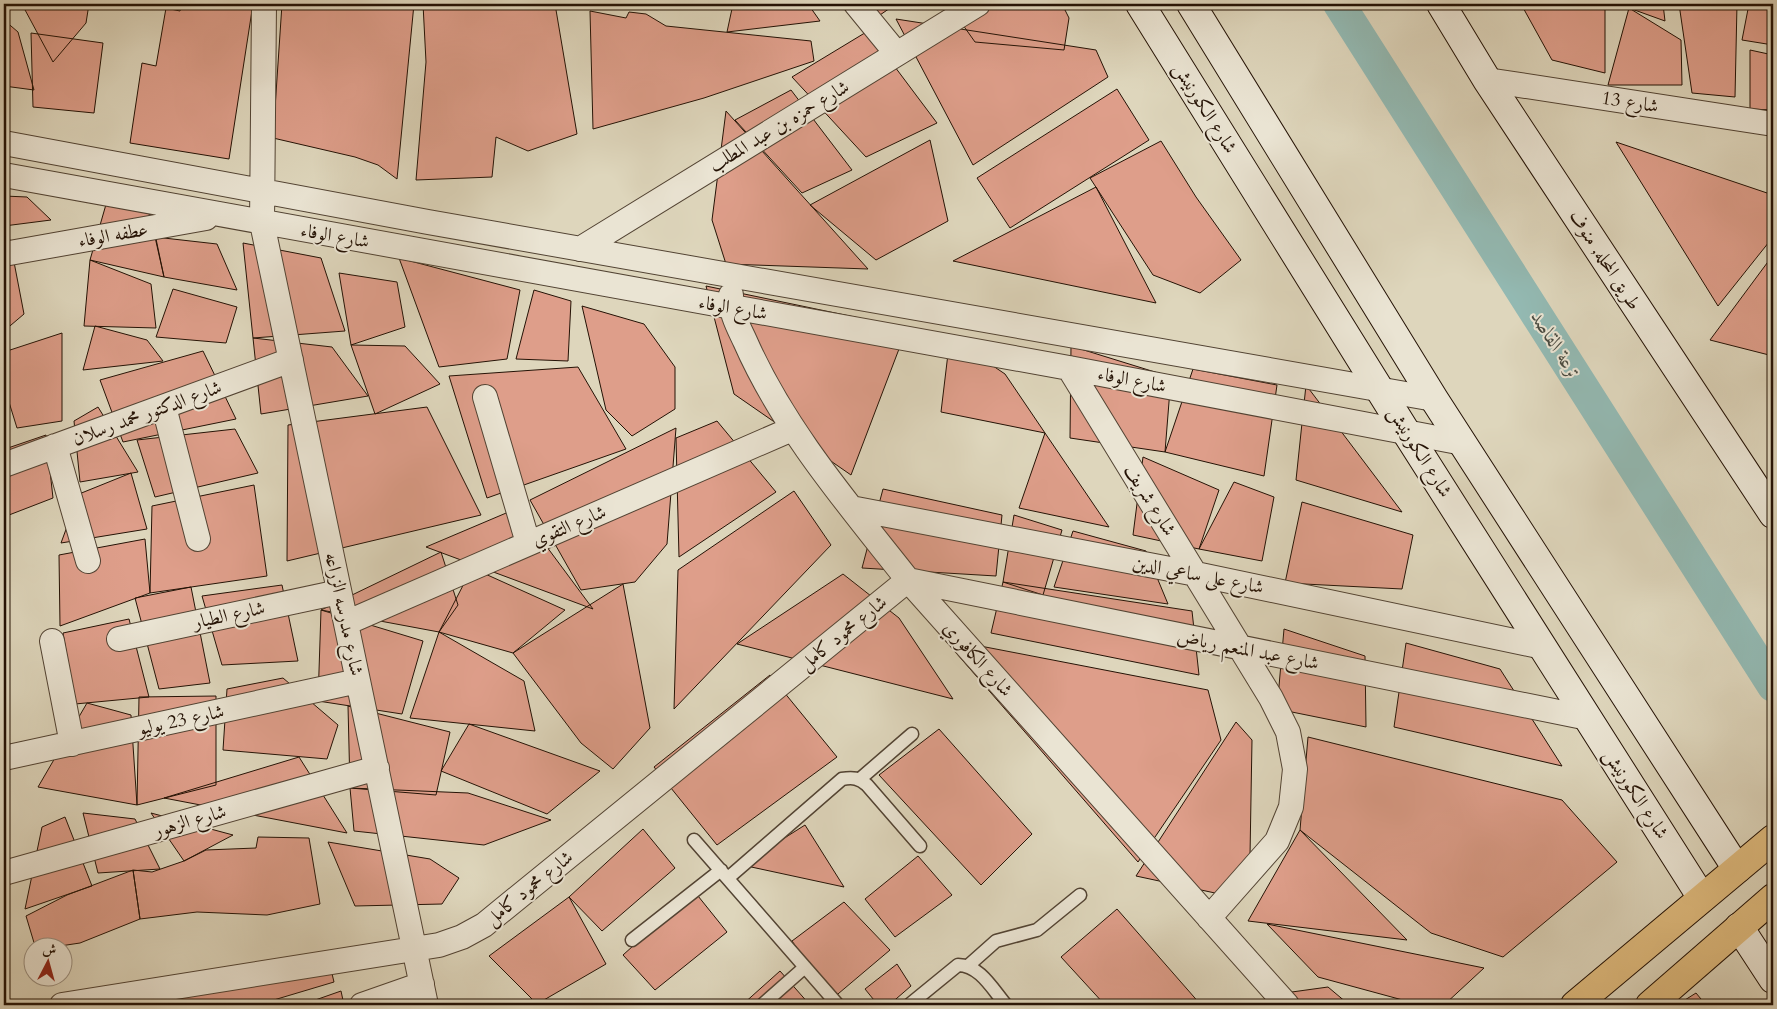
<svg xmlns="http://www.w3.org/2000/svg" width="1777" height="1009" viewBox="0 0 1777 1009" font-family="Cardo,Amiri,serif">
<rect width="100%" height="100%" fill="#ded6bc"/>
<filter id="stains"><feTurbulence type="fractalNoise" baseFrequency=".004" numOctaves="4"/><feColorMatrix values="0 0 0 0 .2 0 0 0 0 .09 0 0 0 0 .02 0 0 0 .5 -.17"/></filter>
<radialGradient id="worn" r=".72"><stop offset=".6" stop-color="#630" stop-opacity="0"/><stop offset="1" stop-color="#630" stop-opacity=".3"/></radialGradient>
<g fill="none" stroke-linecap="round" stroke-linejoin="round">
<path stroke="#93b9b2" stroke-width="32" d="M1339 4 1773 686"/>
</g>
<path fill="#de9e8a" stroke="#241205" d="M25 4H89L86 23 53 62 24 8Z
M182 4H253L229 159 130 143 142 63 156 66 166 8 180 11Z
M282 4H414L397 179 378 165 355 157 273 138Z
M423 4H555L577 134 528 151 496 137 492 177 416 180 426 62Z
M733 4H808L820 21 727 32Z
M867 4H896L877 17Z
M948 4H1062L1069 18 1064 50 975 42Z
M1521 4H1605V73L1552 60Z
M1616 4H1663L1665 21 1629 8Z
M1679 4H1737L1735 97 1692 93Z
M1749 4H1773V45L1742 40Z
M1629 8 1681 40 1682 85H1608Z
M590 11 626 18 629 12 646 14 666 26 811 41 814 61 704 98 593 129Z
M896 19 1096 50 1108 77 973 165Z
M4 20 18 32 34 90 4 86Z
M868 31 937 123 866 157 792 77Z
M31 33 103 43 94 113 33 107Z
M1750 50 1773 55V110L1750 109Z
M1117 89 1149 140 1010 228 977 178Z
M791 90 852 170 802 193 735 120Z
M726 111 868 269 726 264 712 220Z
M930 140 948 221 876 260 810 205Z
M1161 141 1196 197 1241 260 1200 293 1153 275 1090 178Z
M1616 142 1773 195V237L1718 306Z
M1096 187 1156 303 953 261Z
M109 194 151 215 164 277 90 260Z
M4 196 27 197 51 220 4 226Z
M4 236H9L24 314 4 331Z
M155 237 217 244 237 290 164 277Z
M243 243 321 258 345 331 253 338Z
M1773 255V356L1710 340Z
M399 258 520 290 507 359 439 367Z
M90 260 151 284 156 328 84 326Z
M339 273 397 282 405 327 351 345Z
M706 286 907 328 851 475 734 394Z
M173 289 237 307 226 343 156 337Z
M534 290 571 301 568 361 516 359Z
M582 306 644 324 675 367V409L632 436 606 410Z
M95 326 147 340 163 361 83 370Z
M62 333V421L17 428 4 386V352Z
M950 337 1005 374 1045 433 941 412Z
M253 338 332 347 368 396 261 414Z
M351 345 405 346 440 384 375 414Z
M1071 346 1171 377 1165 452 1070 438Z
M203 351 236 419 123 442 100 380Z
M578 367 626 449 487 498 449 376Z
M1193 369 1277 385 1264 476 1165 452Z
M1306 385 1402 512 1296 480Z
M98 407 138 472 80 482 74 421Z
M427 407 481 515 287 561 288 425Z
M717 421 776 492 679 557 676 438Z
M676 428 667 544 635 582 581 590 530 500Z
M235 429 258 473 155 497 137 440Z
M1045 433 1109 527 1019 508Z
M46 435 53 498 9 515 5 449Z
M1143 457 1219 490 1199 549 1133 535Z
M131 473 147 529 61 543 79 494Z
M1234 482 1274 497 1262 561 1199 549Z
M254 485 267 576 150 593 152 506Z
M883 489 1002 515 996 576 862 568Z
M794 491 831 545 674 709 678 570Z
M1302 502 1413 535 1402 589 1285 583Z
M518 508 593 609 426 547Z
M1014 515 1062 530 1043 595 1003 582Z
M1073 531 1146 551 1168 604 1054 587Z
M145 539 150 593 60 626 59 555Z
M441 552 458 605 439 632 321 610Z
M472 568 565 610 513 653 439 632Z
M843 574 899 618 953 699 737 644Z
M1003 582 1192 611 1199 675 991 633Z
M623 584 650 728 613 769 581 743 513 653Z
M282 585 298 661 222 665 202 596Z
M191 587 210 683 159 689 135 598Z
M321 610 423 641 402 714 318 701Z
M129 619 149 697 75 704 63 633Z
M1284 629 1365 656 1366 727 1277 709Z
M439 632 524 681 535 731 410 718Z
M944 639 1208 690 1221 740 1138 862Z
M1406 643 1500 669 1562 766 1394 727Z
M770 675 837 757 717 845 654 767Z
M283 678 338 725 327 759 223 750 227 689Z
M216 696V785L137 805 139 697Z
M87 703 131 715 137 805 38 787Z
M348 706 450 732 436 795 350 788Z
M1236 722 1252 740 1250 856 1215 893 1136 876Z
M469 724 600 771 547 814 441 771Z
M939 729 1032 834 981 885 879 775Z
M1308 737 1562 800 1617 862 1503 957 1431 933 1300 830Z
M299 757 347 833 164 798Z
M350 788 468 793 551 820 484 845 354 831Z
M83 813 135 819 160 869 98 873Z
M151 813 233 835 184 861Z
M65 817 92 886 25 909 42 827Z
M805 825 844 887 742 865Z
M643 829 675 868 602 931 569 897Z
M1300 830 1407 940 1248 921Z
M258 837 309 838 320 904 267 915 197 912 140 919 133 870 152 872 184 861 206 850 256 848Z
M328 842 430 859 459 878 442 904 355 906Z
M918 856 952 895 895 937 865 899Z
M133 870 140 919 80 943 60 946H35L26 916 67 895Z
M694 891 727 932 655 990 623 955Z
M569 897 606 964 537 1004 489 956Z
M844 902 890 950 832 999 792 941Z
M1117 909 1201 1005H1105L1061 957Z
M1267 924 1484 968 1444 1005H1421L1318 977Z
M328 957 334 982 257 1005H182L171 988Z
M897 964 911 986 889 1005H878L865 989Z
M780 971 810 1005H742Z
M1328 987 1347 1003H1398L1412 1005H1271L1263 996Z
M341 991 344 1005H301Z
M1696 993 1706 1005H1677Z"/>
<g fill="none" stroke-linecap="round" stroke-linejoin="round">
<defs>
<path id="service" d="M860 779 912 734
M694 840 838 1005
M728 878 842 779C853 777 859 778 867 785L920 846
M632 940 721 870
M969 965 996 941 1037 930 1080 895
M762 1005 805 967
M909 1005 958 965C980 965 993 990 1006 1005"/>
<path id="minor" d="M264 4 262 223 426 1005
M856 4 897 54
M1487 80 1773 124
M4 143 428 222 1434 399
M4 175 1069 368 1463 443
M580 249 978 4
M4 254 206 218
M731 295C730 312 738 326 745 341 784 430 849 505 908 580L1287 1005
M1069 368 1271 698 1288 732 1295 769 1291 807 1277 841 1209 918
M485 397 528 543
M164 407 198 539
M55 446 88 561
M4 465 291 360
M851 508 1196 574 1543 647
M346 623 792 429
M119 639 339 592
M52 641 72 744
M4 758 358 681
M4 873 377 768
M62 1005 439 945 462 937 484 925 908 580 1588 718
M362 1005 422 984"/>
<path id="secondary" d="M1140 4 1406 432 1702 898
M1191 4 1434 399 1737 869
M1441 4 1487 80 1773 514
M1739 927 1773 979"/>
<path id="trunk" d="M1575 1005 1773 839
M1650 1005 1773 898"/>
</defs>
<use href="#service" stroke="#524333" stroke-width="15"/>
<use href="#minor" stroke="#524333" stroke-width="26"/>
<use href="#secondary" stroke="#241205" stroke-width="30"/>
<use href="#trunk" stroke="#241205" stroke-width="30"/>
<use href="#service" stroke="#eae4d3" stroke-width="12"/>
<use href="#minor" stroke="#eae4d3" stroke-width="24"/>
<use href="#secondary" stroke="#eae4d3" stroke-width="28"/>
<use href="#trunk" stroke="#dfbb7e" stroke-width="28"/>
</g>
<g text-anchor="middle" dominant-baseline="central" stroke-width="4" stroke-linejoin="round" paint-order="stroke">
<g font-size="19" fill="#241205" stroke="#eae4d3">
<text transform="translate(1630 102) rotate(9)">شارع 13</text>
<text transform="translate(1205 108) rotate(58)">شارع الكورنيش</text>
<text transform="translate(779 126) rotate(-31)">شارع حمزه بن عبد المطلب</text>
<text transform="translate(113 235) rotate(-10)">عطفه الوفاء</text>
<text transform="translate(335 236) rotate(10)">شارع الوفاء</text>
<text transform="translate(1605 260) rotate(57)">طريق المحله, منوف</text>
<text transform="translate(733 308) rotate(10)">شارع الوفاء</text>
<text transform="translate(1132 380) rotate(11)">شارع الوفاء</text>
<text transform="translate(147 413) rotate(-20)">شارع الدكتور محمد رسلان</text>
<text transform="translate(1420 452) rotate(58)">شارع الكورنيش</text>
<text transform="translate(1150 500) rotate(58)">شارع شريف</text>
<text transform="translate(569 526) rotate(-23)">شارع التقوي</text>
<text transform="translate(1198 575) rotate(11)">شارع على ساعي الدين</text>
<text transform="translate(344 614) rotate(78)">شارع مدرسه الزراعه</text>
<text transform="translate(229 615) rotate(-12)">شارع الطيار</text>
<text transform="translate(843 633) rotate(-39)">شارع محمود كامل</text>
<text transform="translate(1248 650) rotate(11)">شارع عبد المنعم رياض</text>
<text transform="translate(978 659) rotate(48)">شارع الكافوري</text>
<text transform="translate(181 720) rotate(-12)">شارع 23 يوليو</text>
<text transform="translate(1636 794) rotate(57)">شارع الكورنيش</text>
<text transform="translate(190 821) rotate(-16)">شارع الزهور</text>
<text transform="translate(529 888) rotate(-39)">شارع محمود كامل</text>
</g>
<g font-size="20" font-style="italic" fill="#4b4c42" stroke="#eae4d3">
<text transform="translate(1556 345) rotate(58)">ترعة القاصد</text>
</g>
</g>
<rect width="1777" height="1009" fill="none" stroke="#ded6bc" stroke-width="20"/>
<rect x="5" y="5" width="1767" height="999" fill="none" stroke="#241205" stroke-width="2.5"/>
<rect x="10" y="10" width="1757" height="989" fill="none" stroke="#241205"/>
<g transform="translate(48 962) rotate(6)"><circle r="24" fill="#eae4d3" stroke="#9b9081"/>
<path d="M0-4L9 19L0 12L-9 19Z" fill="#8f2418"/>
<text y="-8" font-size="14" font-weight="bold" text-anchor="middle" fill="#241205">ش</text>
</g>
<rect width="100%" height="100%" filter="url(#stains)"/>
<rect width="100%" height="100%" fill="url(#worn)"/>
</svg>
